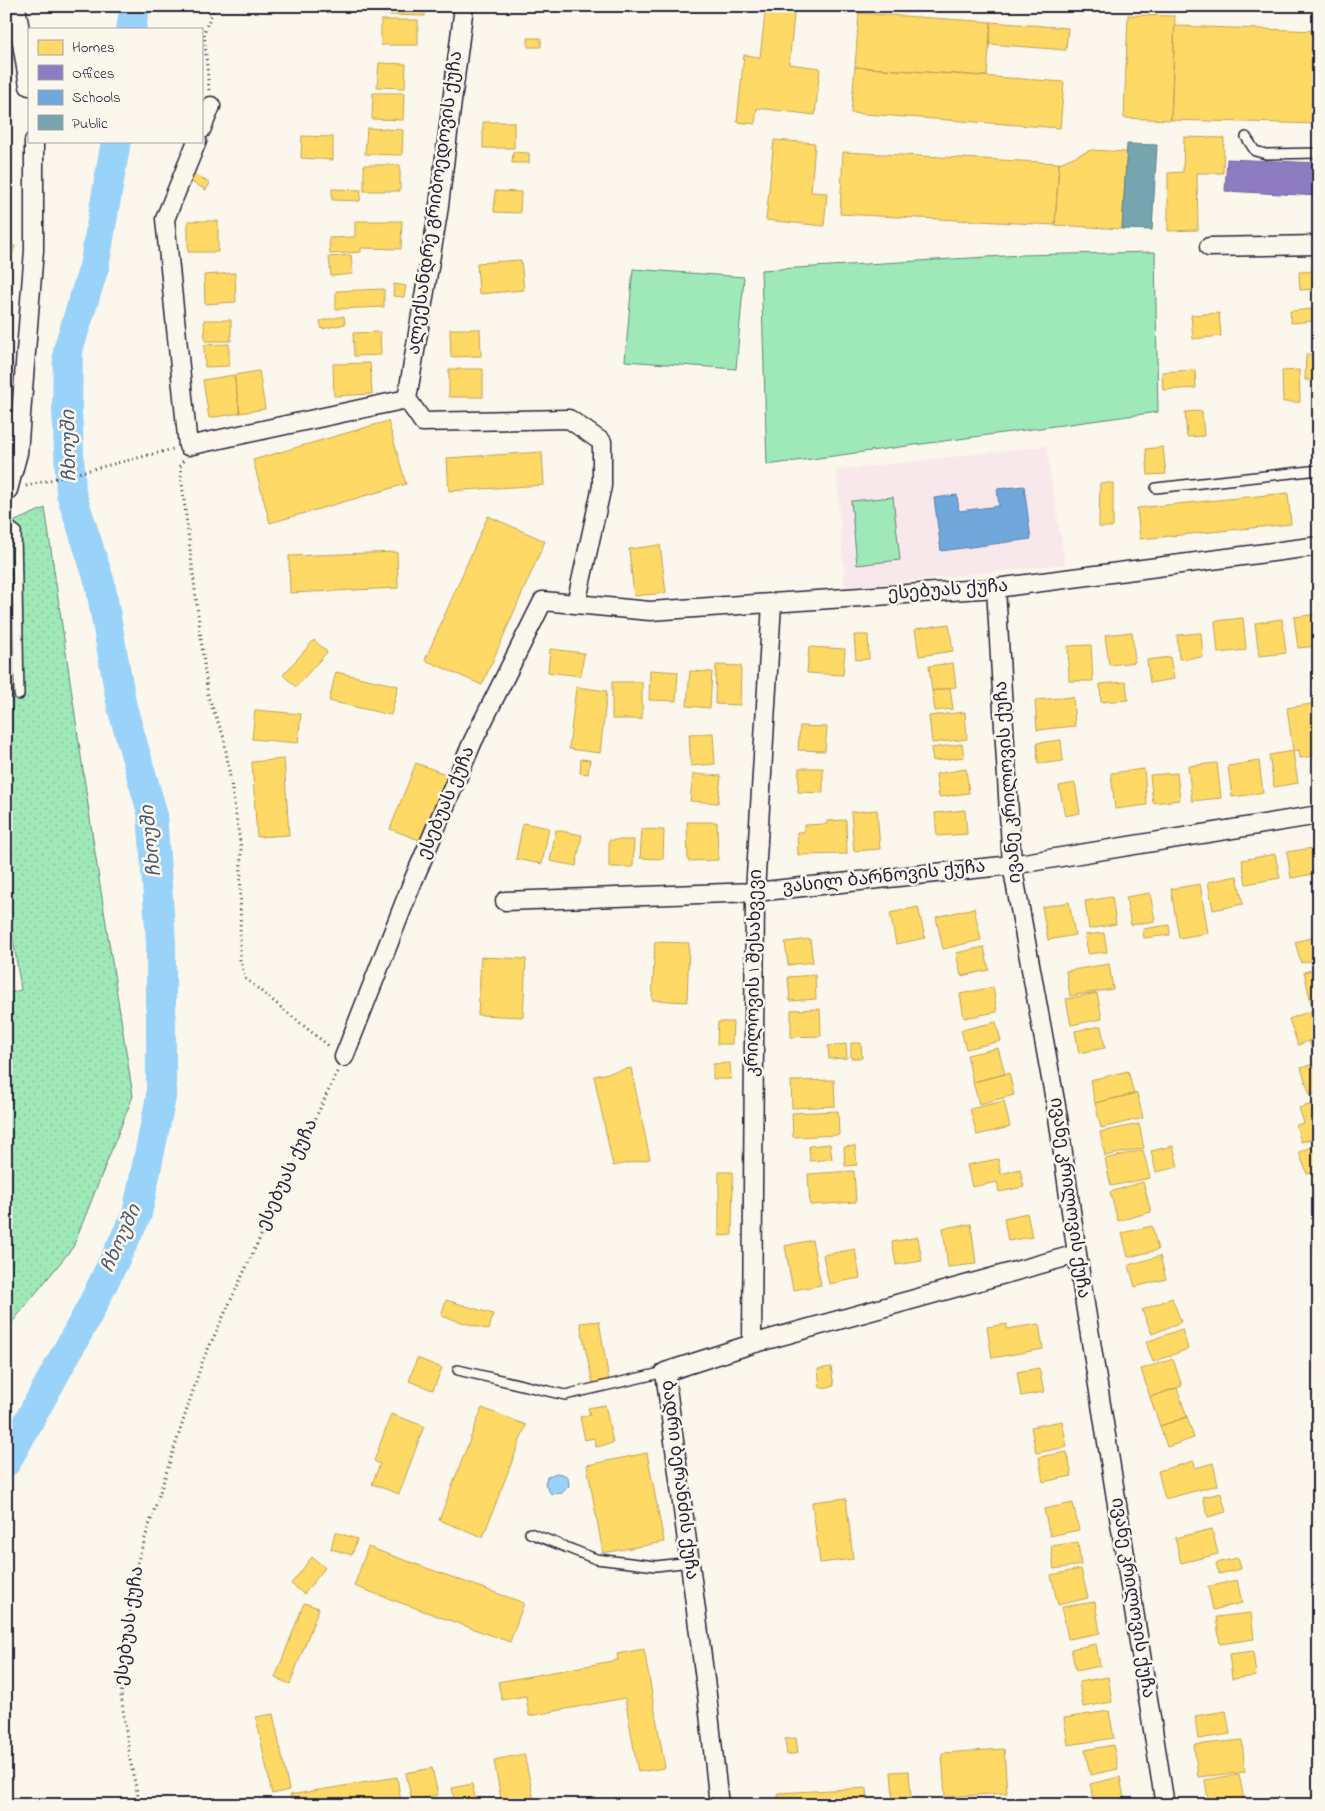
<svg xmlns="http://www.w3.org/2000/svg" width="1325" height="1811" viewBox="0 0 1325 1811" font-family="'Indie Flower','Noto Sans Georgian',sans-serif">
<defs>
<pattern id="grass-dots" width="8" height="8" patternUnits="userSpaceOnUse" patternTransform="scale(1.25)"><rect width="8" height="8" fill="#9fe9b8"/><path d="M2 2h.1M6 6h.1" fill="none" stroke="#89c89f" stroke-width="1.8" stroke-linecap="round"/></pattern>
</defs>
<rect width="100%" height="100%" fill="#fbf7ec"/>
<filter id="ink" filterUnits="userSpaceOnUse"><feTurbulence type="fractalNoise" baseFrequency=".02" numOctaves="2"/><feDisplacementMap in="SourceGraphic" scale="10" xChannelSelector="R" yChannelSelector="G"/><feConvolveMatrix kernelMatrix="1 2 1 2 8 2 1 2 1" color-interpolation-filters="sRGB"/></filter>
<g filter="url(#ink)">
<path fill="#f9e8eb" d="M1046 446 1065 564 845 588 836 470Z"/>
<path fill="url(#grass-dots)" stroke="#60867a" d="M45 508 95 853 133 1096 73 1247 6 1330V994L21 990 6 891V525Z"/>
<path fill="#9fe9b8" stroke="#60867a" d="M1155 252 1158 412 767 465 761 270 1022 255Z
M633 269 744 277 736 369 625 361Z
M893 497 900 560 857 565 851 501Z"/>
<path fill="#9ad3fa" stroke="#6a8cae" d="M556 1473 562 1474 568 1477 569 1486 562 1493 551 1494 545 1484 547 1477Z"/>
<path fill="#ffd966" stroke="#bda259" d="M388 6H425V16L388 15Z
M766 6H795L789 64 820 68 815 115 757 108 755 124 737 122 744 55 760 57Z
M859 13 991 22 987 76 855 67Z
M1128 15 1175 16 1171 120 1124 118Z
M381 20H418V45H381Z
M991 22 1068 28 1066 50 989 44Z
M1175 26 1319 31V124L1171 120Z
M528 38H541V47H528Z
M379 63 406 64 405 88 377 87Z
M855 67 1064 82 1060 128 851 113Z
M373 93H404L403 120 372 119Z
M483 122H514V148H483Z
M367 128 403 130 402 155 365 154Z
M302 136 333 137V160L301 158Z
M1184 137 1224 138 1223 173H1197L1198 230 1168 231V173L1183 172Z
M774 140 815 143 811 192 827 193 824 226 766 220Z
M1091 150 1127 152 1122 229 1055 225 1059 163Z
M6 151 13 153 6 183Z
M513 152 529 153V163H512Z
M843 152 1059 163 1055 225 840 214Z
M364 165H400V191H364Z
M190 172 210 183 206 190 186 179Z
M332 189 361 190 360 201 332 200Z
M495 191 521 192 520 213 494 212Z
M188 221H218V252H188Z
M355 221H402L401 249 361 248V252L330 254 329 238 355 237Z
M6 243 15 246 8 268H6Z
M351 255 353 274 331 276 329 257Z
M521 260 524 290 479 294 477 263Z
M1319 271V289L1300 290 1299 272Z
M235 273 236 302 205 304 204 275Z
M394 284 406 286 404 297 393 296Z
M384 289V307L336 309V291Z
M1314 309 1315 321 1291 323 1290 311Z
M1219 313 1221 336 1193 339 1191 315Z
M344 316 345 324 322 329 320 321Z
M204 320H231V341H205Z
M450 329H480L481 356 451 357Z
M380 332 381 355 354 356 353 333Z
M229 344V366L205 367 204 345Z
M1306 354 1319 355V380H1305Z
M370 363 372 394 334 396 333 364Z
M449 369H483V397H449Z
M1195 370 1196 388 1163 390 1162 372Z
M1299 370 1300 402H1283L1282 371Z
M259 371 265 409 240 413 234 375Z
M234 375 240 413 209 418 203 380Z
M1202 411 1204 436 1187 437 1185 412Z
M388 421 406 484 270 523 253 460Z
M1163 447 1166 474 1148 475 1146 449Z
M542 452 544 485 449 491 447 458Z
M1100 483H1113V527H1099Z
M1288 493 1291 524 1140 539 1137 508Z
M488 516 545 541 482 685 425 660Z
M660 545 666 593 634 596 629 549Z
M397 552 398 588 290 593 289 556Z
M1319 614V646L1298 648 1294 617Z
M1243 618 1246 650 1218 653 1215 621Z
M1282 619 1286 653 1259 656 1255 623Z
M949 624 953 651 919 656 915 629Z
M1132 632 1135 662 1109 665 1105 635Z
M1201 633 1203 657 1179 659 1177 635Z
M854 635H868L869 659 856 660Z
M314 640 327 652 296 687 283 675Z
M1091 645 1093 681H1069L1068 646Z
M809 647 845 649 843 675 807 673Z
M550 649 584 653 581 676 548 672Z
M1170 657 1174 679 1150 683 1147 660Z
M953 663 956 687 932 691 929 666Z
M716 665 741 666 740 705 715 704Z
M650 670 678 672 676 701 649 700Z
M690 671 712 672 710 708 687 706Z
M336 672 398 686 391 715 329 701Z
M612 682H642V719H612Z
M1126 682 1128 700 1101 702 1100 684Z
M576 687 607 691 600 753 569 749Z
M950 688 953 709 935 711 932 691Z
M1073 697 1075 726 1037 730 1035 700Z
M1317 703 1319 755 1300 758 1299 750 1293 751 1287 708Z
M255 710 301 714 298 743 252 739Z
M965 712 967 739 932 743 929 716Z
M800 726 827 727 825 751 798 750Z
M713 733 715 764 691 766 689 734Z
M1061 740 1063 761 1038 764 1037 743Z
M962 744 964 757 933 761 931 748Z
M1293 751 1298 783 1274 787 1269 755Z
M284 759 289 835 257 837 252 762Z
M581 759 590 760 588 774 580 773Z
M1259 761 1263 793 1232 797 1228 766Z
M416 763 448 775 422 841 390 829Z
M1217 763 1221 798 1192 801 1188 766Z
M799 768H823V793L798 792Z
M966 769 969 793 939 797 936 774Z
M1144 769 1147 805 1115 809 1111 773Z
M1177 773 1180 800 1153 803 1150 775Z
M693 774 721 776 718 803 690 801Z
M1075 783 1080 813 1065 816 1059 786Z
M877 810 880 849 854 851 851 812Z
M965 810 967 834 937 836 935 813Z
M846 820 847 854 798 855 797 832H804V825L827 824V821Z
M687 822H717L718 860 688 861Z
M523 823 549 828 542 864 516 859Z
M642 829 664 830 663 859 640 858Z
M556 830 582 835 576 866 550 861Z
M609 840H634L633 867H609Z
M1319 847V873L1291 878 1287 852Z
M1275 854 1280 878 1246 884 1242 860Z
M1237 876 1243 904 1213 910 1208 882Z
M1200 884 1208 933 1179 938 1171 889Z
M1150 893 1155 921 1131 925 1126 897Z
M1112 897 1116 924 1089 929 1085 901Z
M1069 902 1075 935 1048 940 1042 907Z
M918 907 925 938 896 944 890 913Z
M974 908 981 940 943 949 936 917Z
M1169 925 1170 935 1144 938 1143 929Z
M1104 933 1107 952 1088 954 1085 935Z
M1319 936V959L1301 963 1295 942Z
M810 939 813 962 788 965 785 942Z
M655 942 689 943 687 1002 652 1000Z
M984 947 989 970 961 976 956 953Z
M481 957 526 959 523 1017 478 1015Z
M1109 964 1113 989 1070 996 1066 971Z
M1319 968V1001L1311 1003 1304 972Z
M815 975 816 999 790 1001 788 977Z
M993 987 997 1012 964 1018 960 994Z
M1097 993 1102 1019 1071 1025 1066 999Z
M1319 1008V1037L1298 1045 1289 1019Z
M820 1009 821 1036 791 1037V1010Z
M718 1022H733L732 1044H717Z
M996 1022 1001 1041 966 1049 961 1030Z
M1101 1026 1105 1048 1079 1053 1075 1031Z
M1319 1037V1062L1317 1063 1309 1041Z
M851 1043H861L862 1058H851Z
M846 1044 847 1058 829 1059 828 1046Z
M998 1048 1005 1074 973 1082 967 1055Z
M1319 1062V1093L1310 1095 1301 1068Z
M730 1063 731 1079H713V1064Z
M631 1068 650 1159 613 1166 594 1076Z
M1128 1071 1134 1094 1095 1103 1090 1080Z
M1009 1073 1014 1095 979 1104 973 1082Z
M834 1080 835 1106 792 1108 791 1081Z
M1137 1093 1143 1118 1101 1128 1095 1103Z
M1004 1101 1010 1127 977 1135 970 1109Z
M1319 1102V1137L1301 1142 1296 1125 1304 1123 1299 1108Z
M838 1111 839 1135 793 1137 792 1113Z
M1139 1124 1144 1148 1105 1156 1100 1132Z
M830 1144 832 1159 810 1161 809 1146Z
M1319 1144V1170L1307 1174 1299 1152Z
M855 1146 857 1165 845 1166 844 1147Z
M1173 1146 1178 1167 1156 1172 1151 1151Z
M1143 1150 1150 1178 1111 1186 1105 1159Z
M998 1159 1001 1174 1020 1169 1024 1187 999 1192 997 1182 972 1187 967 1165Z
M854 1171 856 1202 810 1205 808 1174Z
M719 1172H733L732 1235 719 1236Z
M1143 1182 1151 1212 1118 1221 1110 1192Z
M1027 1213 1032 1237 1008 1241 1004 1218Z
M971 1224 976 1264 948 1267 943 1228Z
M1152 1226 1158 1250 1128 1257 1122 1233Z
M1319 1236V1263H1318L1312 1237Z
M918 1237 922 1261 896 1265 892 1242Z
M812 1240 821 1285 793 1290 785 1246Z
M855 1249 860 1278 829 1284 823 1255Z
M1160 1256 1166 1279 1135 1287 1129 1265Z
M1172 1298 1181 1322 1152 1334 1142 1310Z
M446 1300 493 1314 489 1330 441 1316Z
M599 1321 609 1381 593 1384 580 1323Z
M1007 1324V1329L1039 1324 1043 1349 992 1358 987 1327Z
M1182 1329 1188 1349 1153 1362 1146 1342Z
M417 1358 442 1368 433 1390 409 1381Z
M1173 1359 1182 1386 1150 1397 1141 1369Z
M831 1367 834 1386 820 1388 818 1369Z
M1039 1368 1044 1392 1021 1396 1017 1372Z
M1177 1388 1187 1417 1160 1426 1150 1397Z
M605 1405 613 1443 596 1447 594 1438 585 1440 580 1417 590 1415 588 1408Z
M482 1408 526 1425 483 1537 439 1520Z
M391 1414 424 1426 399 1494 372 1484 380 1464 374 1461Z
M1187 1417 1194 1438 1167 1447 1160 1426Z
M1062 1421 1067 1447 1036 1453 1031 1427Z
M1067 1452 1072 1476 1043 1482 1039 1457Z
M647 1453 664 1542 603 1553 587 1465Z
M1194 1461 1195 1468 1213 1463 1218 1485 1165 1499 1158 1471Z
M1221 1493 1226 1512 1208 1517 1203 1497Z
M846 1498 853 1559 820 1563 812 1502Z
M1073 1503 1079 1530 1050 1536 1044 1509Z
M1212 1529 1218 1554 1181 1563 1175 1538Z
M335 1532 357 1539 352 1555 331 1549Z
M1078 1542 1081 1565 1054 1569 1051 1546Z
M368 1547 524 1603 510 1642 354 1586Z
M312 1557 325 1568 304 1594 291 1584Z
M1238 1558 1241 1569 1219 1574 1216 1563Z
M1081 1569 1088 1598 1058 1605 1051 1575Z
M1237 1580 1242 1603 1213 1610 1208 1587Z
M1095 1602 1100 1633 1068 1639 1062 1607Z
M304 1603 319 1608 290 1684 275 1678Z
M1251 1613 1254 1639 1220 1644 1216 1617Z
M1096 1644 1100 1666 1076 1671 1071 1649Z
M644 1649 665 1768 638 1772 625 1698 529 1716 526 1696 502 1700 498 1682 618 1660 617 1654Z
M1253 1651 1256 1676 1232 1679 1229 1654Z
M1108 1677 1112 1702 1083 1707 1079 1682Z
M1109 1711 1114 1738 1068 1745 1064 1718Z
M1226 1711 1230 1734 1198 1739 1195 1716Z
M273 1714 289 1790 272 1794 256 1717Z
M796 1738 798 1753 787 1755 785 1739Z
M1242 1740 1245 1772 1198 1777 1194 1745Z
M1113 1745 1118 1769 1090 1775 1085 1750Z
M1004 1749 1007 1793 945 1797 942 1753Z
M524 1754 535 1805H502L494 1760Z
M432 1768 438 1795 412 1801 406 1773Z
M909 1771 911 1798 893 1799 891 1772Z
M1239 1774 1244 1800 1209 1805 1205 1780Z
M397 1777 401 1803 390 1805H291L290 1795Z
M1120 1777 1125 1803 1117 1805H1095L1090 1784Z
M472 1784 477 1805H455L452 1788Z
M867 1788 868 1805H779L778 1793Z"/>
<path fill="#8e7cc3" stroke="#6e619a" d="M1227 159 1319 163V196L1225 191Z"/>
<path fill="#6fa8dc" stroke="#5880ac" d="M1024 486 1031 539 941 551 934 498 957 495 959 511 999 506 997 489Z"/>
<path fill="#76a5af" stroke="#5d7e8c" d="M1127 144 1157 145 1152 230 1122 229Z"/>
<g fill="none" stroke-linecap="round" stroke-linejoin="round">
<path stroke="#9ad3fa" stroke-width="30" d="M131 29 135 6
M6 1462 89 1312 137 1214 161 1097V942L152 812 122 707 100 583 71 493 67 410 68 350 94 267 116 141"/>
<defs>
<path id="service" d="M1246 137 1255 151 1266 154 1319 153
M1156 488 1319 470
M6 524 16 531 19 695
M458 1370 565 1395 665 1372
M530 1533 596 1559 656 1566 690 1562"/>
<path id="minor" d="M16 6 29 86
M201 130 211 106
M197 141 165 219 188 446 407 399
M1209 247 1319 245
M407 399 438 213 464 6
M407 399 423 422 569 419 602 442V486L576 604
M6 492 8 490 18 453 34 250V141
M996 588 1012 865 1058 1117 1077 1254 1165 1805
M505 901 755 892 1012 865 1319 815
M344 1057 413 881 473 741 543 601 650 611 996 588 1319 546
M752 1344 755 892 772 603
M719 1805 707 1695 665 1372 752 1344 1077 1254"/>
</defs>
<use href="#service" stroke="#22223b" stroke-width="12"/>
<use href="#minor" stroke="#22223b" stroke-width="21"/>
<path stroke="#22223b" stroke-width="3" stroke-dasharray="1 4" stroke-linecap="butt" d="M209 90 204 32 215 6
M183 461 180 467 208 696 224 738 241 848 240 961 246 979 330 1047
M26 486 173 449
M140 1805 130 1760 121 1695 135 1569 203 1360 338 1070"/>
<use href="#service" stroke="#fbf7ec" stroke-width="9"/>
<use href="#minor" stroke="#fbf7ec" stroke-width="18"/>
</g>
</g>
<g text-anchor="middle" dominant-baseline="central" stroke-width="5" stroke-linejoin="round" paint-order="stroke">
<g font-size="18" fill="#22223b" stroke="#fbf7ec">
<text transform="translate(436 203) rotate(-82)">ალექსანდრე გრიბოედოვის ქუჩა</text>
<text transform="translate(948 591) rotate(-4)">ესებუას ქუჩა</text>
<text transform="translate(1009 782) rotate(-94)">ივანე კრილოვის ქუჩა</text>
<text transform="translate(447 803) rotate(-67)">ესებუას ქუჩა</text>
<text transform="translate(884 878) rotate(-6)">ვასილ ბარნოვის ქუჩა</text>
<text transform="translate(755 973) rotate(-89)">კრილოვის I შესახვევი</text>
<text transform="translate(288 1175) rotate(-65)">ესებუას ქუჩა</text>
<text transform="translate(1069 1198) rotate(82)">ივანე კრილოვის ქუჩა</text>
<text transform="translate(679 1480) rotate(83)">ბადრი ბერანძის ქუჩა</text>
<text transform="translate(1132 1598) rotate(81)">ივანე კრილოვის ქუჩა</text>
<text transform="translate(130 1626) rotate(-82)">ესებუას ქუჩა</text>
</g>
<g font-size="19" font-style="italic" fill="#465774" stroke="#fbf7ec">
<text transform="translate(70 446) rotate(-91)">ჩხოუში</text>
<text transform="translate(152 841) rotate(-96)">ჩხოუში</text>
<text transform="translate(122 1239) rotate(-66)">ჩხოუში</text>
</g>
</g>
<rect width="1325" height="1811" fill="none" stroke="#fbf7ec" stroke-width="25"/>
<rect x="12" y="12" width="1300" height="1786" fill="none" stroke="#22223b" stroke-width="2" filter="url(#ink)"/>
<rect x="28" y="28" width="175" height="115" fill="#fbf7ec" stroke="#a4a2a5"/>
<rect x="38" y="40" width="25" height="15" fill="#ffd966" stroke="#a4a2a5"/>
<text x="72" y="52" font-size="15" fill="#22223b">Homes</text>
<rect x="38" y="65" width="25" height="15" fill="#8e7cc3" stroke="#a4a2a5"/>
<text x="72" y="78" font-size="15" fill="#22223b">Offices</text>
<rect x="38" y="90" width="25" height="15" fill="#6fa8dc" stroke="#a4a2a5"/>
<text x="72" y="102" font-size="15" fill="#22223b">Schools</text>
<rect x="38" y="115" width="25" height="15" fill="#76a5af" stroke="#a4a2a5"/>
<text x="72" y="128" font-size="15" fill="#22223b">Public</text>
</svg>
